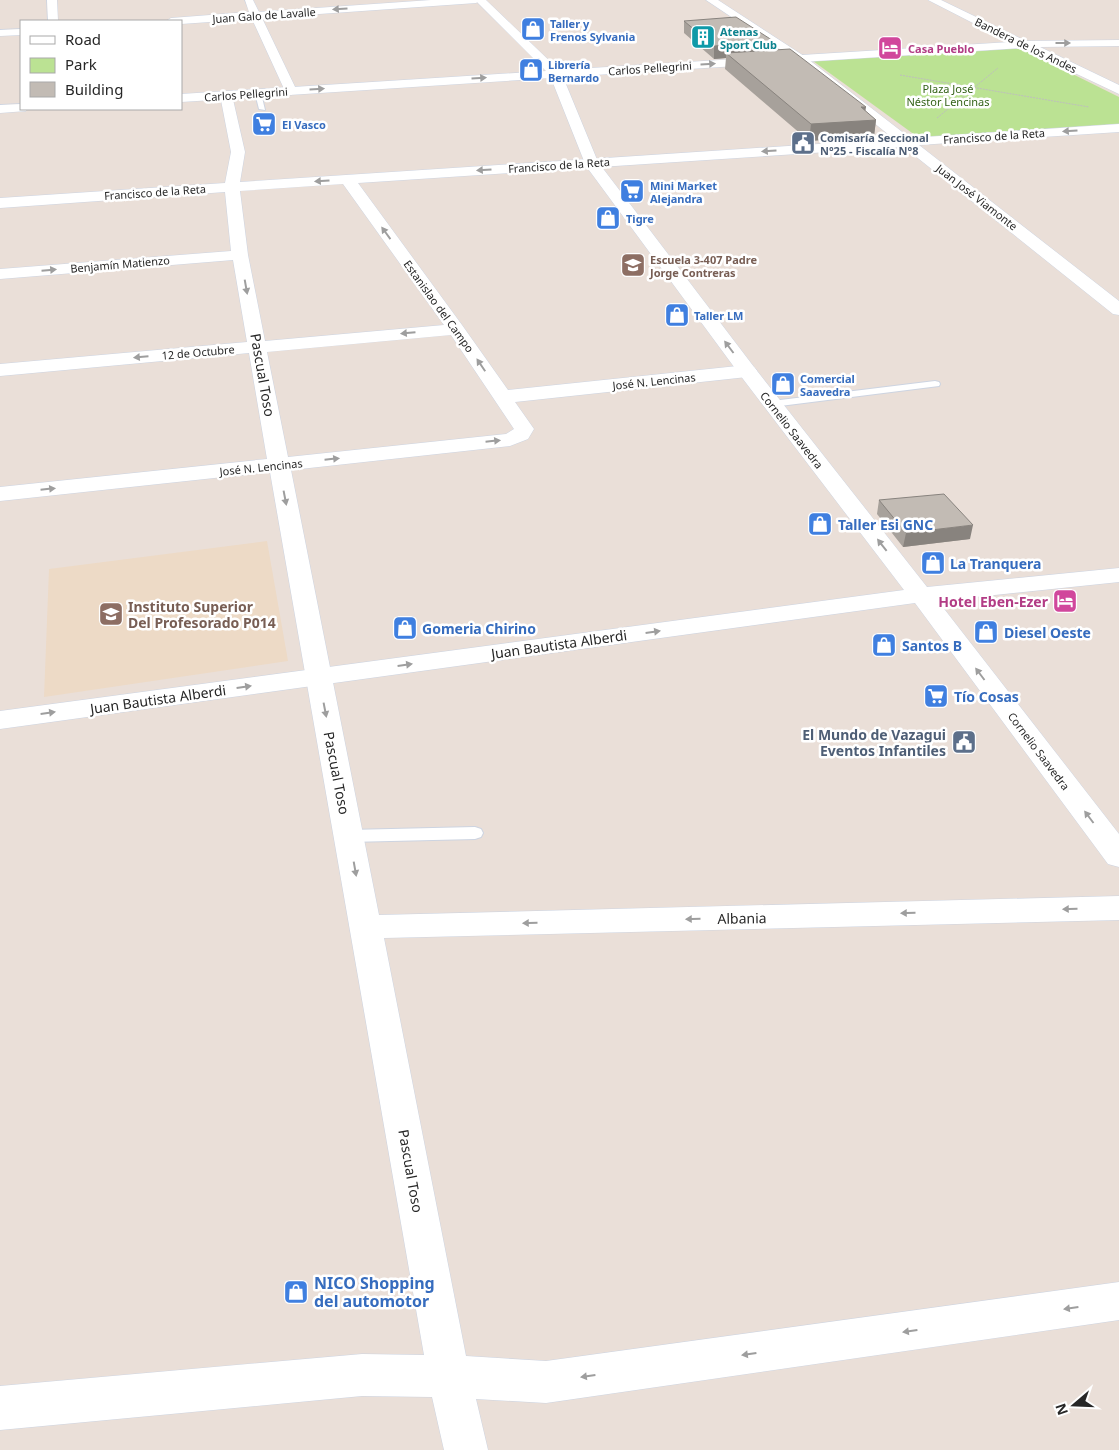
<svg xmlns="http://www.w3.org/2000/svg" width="1119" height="1450" viewBox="0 0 1119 1450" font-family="'Noto Sans',sans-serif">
<rect width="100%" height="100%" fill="#eadfd8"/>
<path fill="#eddac6" d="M267 541 288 661 44 697 49 569Z"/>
<path fill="#bbe293" d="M1020 48 1119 97V124L919 138 813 61Z"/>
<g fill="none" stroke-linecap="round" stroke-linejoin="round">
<defs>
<path id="lane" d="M258 91 261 93 265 110 259 109 255 93Z
M935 381 939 382 940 384 939 386 772 407 767 404 772 401Z
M475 827 481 829 483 833 481 837 475 839 349 842 343 840 341 836 343 832 349 830Z"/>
<path id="street" d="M47 0H57L58 21H48Z
M245 0H253L259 12 431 0H481L476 3 262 18 297 91 291 95 285 91 252 19 181 24V21H166L171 18 249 12Z
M706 0H718L804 56 910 138 1119 124V132L919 145 1119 301V315L1113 314 904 147 358 183 462 325 508 390 747 365 754 367 757 371 754 375 747 377 515 402 534 429 528 439 510 446 291 470 379 915 1119 896V920L384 938 466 1356 546 1361 1119 1282V1320L546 1403 476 1399 488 1450H444L432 1397 362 1396 0 1430V1386L362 1354 424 1355 270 472 0 501V487L267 459 249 353 0 376V364L247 342 233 260 0 279V269L231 251 225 192 0 208V198L225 183 231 152 220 95 226 91 232 95 245 152 240 182 894 139 796 60ZM343 184 444 325 265 341 248 255 240 191ZM451 335 514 429 506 434 288 457 267 352Z
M21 29V35L0 36V30Z"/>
<path id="secondary" d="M475 0H486L559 70 1010 42 928 0H941L1026 41 1119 40V46L1040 47 1119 85V94L1022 48 563 77 598 162 754 367 927 587 1119 568V582L938 601 1119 834V867L1108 864 915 603 0 729V711L904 590 740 375 586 166 551 78 181 102V94L546 71Z
M21 104V109H27L26 111 0 113V105Z"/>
</defs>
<use href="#lane" stroke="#cdd4e1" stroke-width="2"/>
<use href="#street" stroke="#cdd4e1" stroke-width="1"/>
<use href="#secondary" stroke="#cdd4e1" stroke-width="1"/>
<path stroke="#bebebe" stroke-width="1" stroke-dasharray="2 1" stroke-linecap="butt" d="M900 75 1089 107
M937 118 998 68"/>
<use href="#lane" fill="#fff" fill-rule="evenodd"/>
<use href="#street" fill="#fff" fill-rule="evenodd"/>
<use href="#secondary" fill="#fff" fill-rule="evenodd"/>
</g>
<path fill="#a7a19b" d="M684 21 774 50 865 111 876 120 874 136 809 141 725 69 726 58 714 59 684 33Z
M879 500 970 539 903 547 877 514Z"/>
<path fill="#88837e" d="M775 42 774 55 726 53V58L714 59V46Z
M861 107H866L864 120H876L874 136 809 141 811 124Z
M973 525 970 539 903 547 906 533Z"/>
<path fill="#c2bbb4" stroke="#88837e" d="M736 17 775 42 714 46 684 21Z
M790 49 866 107H861L876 120 811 124 726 53Z
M944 494 973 525 906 533 879 500Z"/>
<defs><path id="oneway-solid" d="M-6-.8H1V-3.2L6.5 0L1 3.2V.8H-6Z" transform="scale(1.25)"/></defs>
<g fill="#9e9e9e">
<use href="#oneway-solid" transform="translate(340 9) rotate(176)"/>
<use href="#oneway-solid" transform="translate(1063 43)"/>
<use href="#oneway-solid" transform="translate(708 64) rotate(-4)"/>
<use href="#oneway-solid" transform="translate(479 78) rotate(-4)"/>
<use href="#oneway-solid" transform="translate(317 89) rotate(-4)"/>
<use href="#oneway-solid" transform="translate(1070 131) rotate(176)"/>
<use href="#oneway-solid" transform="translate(769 151) rotate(176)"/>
<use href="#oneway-solid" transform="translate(484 170) rotate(176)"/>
<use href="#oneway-solid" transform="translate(322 181) rotate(176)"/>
<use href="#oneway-solid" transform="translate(386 233) rotate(-126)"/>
<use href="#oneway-solid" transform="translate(49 270) rotate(-5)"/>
<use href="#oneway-solid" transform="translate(246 287) rotate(80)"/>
<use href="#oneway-solid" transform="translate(408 333) rotate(175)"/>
<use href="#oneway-solid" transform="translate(729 347) rotate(-127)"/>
<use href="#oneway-solid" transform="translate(141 357) rotate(175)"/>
<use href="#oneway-solid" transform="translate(481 365) rotate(-124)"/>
<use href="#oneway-solid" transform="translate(493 441) rotate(-6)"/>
<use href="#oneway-solid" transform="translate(332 459) rotate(-6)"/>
<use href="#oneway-solid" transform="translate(48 489) rotate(-6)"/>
<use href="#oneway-solid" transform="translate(285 498) rotate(79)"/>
<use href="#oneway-solid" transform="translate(882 545) rotate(-128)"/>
<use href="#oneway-solid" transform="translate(653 632) rotate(-8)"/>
<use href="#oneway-solid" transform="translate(405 665) rotate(-8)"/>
<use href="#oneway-solid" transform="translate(980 674) rotate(-127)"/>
<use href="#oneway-solid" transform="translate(244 687) rotate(-8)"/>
<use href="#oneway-solid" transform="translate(325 710) rotate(79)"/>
<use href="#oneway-solid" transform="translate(48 713) rotate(-8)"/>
<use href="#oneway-solid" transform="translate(1089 817) rotate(-127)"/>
<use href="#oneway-solid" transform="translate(355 869) rotate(80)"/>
<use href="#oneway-solid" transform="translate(1070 909) rotate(179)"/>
<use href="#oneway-solid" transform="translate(908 913) rotate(179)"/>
<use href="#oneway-solid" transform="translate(693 919) rotate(179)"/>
<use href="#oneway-solid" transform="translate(530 923) rotate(179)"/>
<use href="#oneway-solid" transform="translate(1071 1308) rotate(172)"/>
<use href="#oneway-solid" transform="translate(910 1331) rotate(172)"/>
<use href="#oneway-solid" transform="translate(749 1354) rotate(172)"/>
<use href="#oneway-solid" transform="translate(588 1376) rotate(172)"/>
</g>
<defs>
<symbol id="shop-square" viewBox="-11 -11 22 22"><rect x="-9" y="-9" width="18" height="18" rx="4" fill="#3f7fe0" stroke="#fff"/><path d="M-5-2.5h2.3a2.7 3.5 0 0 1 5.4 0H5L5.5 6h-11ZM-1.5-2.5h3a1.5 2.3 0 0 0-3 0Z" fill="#fff"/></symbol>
<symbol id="building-square" viewBox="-11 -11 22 22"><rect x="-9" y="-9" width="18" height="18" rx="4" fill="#0f9aa8" stroke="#fff"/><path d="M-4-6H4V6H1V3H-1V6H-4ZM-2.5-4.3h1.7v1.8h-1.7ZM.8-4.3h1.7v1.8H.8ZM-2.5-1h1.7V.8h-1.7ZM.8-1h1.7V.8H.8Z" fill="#fff"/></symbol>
<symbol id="hotel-square" viewBox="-11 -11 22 22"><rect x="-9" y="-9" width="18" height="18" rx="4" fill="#d1479c" stroke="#fff"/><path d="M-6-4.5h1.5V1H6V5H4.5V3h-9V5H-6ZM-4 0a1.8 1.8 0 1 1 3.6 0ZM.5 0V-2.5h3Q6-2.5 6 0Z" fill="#fff"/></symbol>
<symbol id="supermarket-square" viewBox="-11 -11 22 22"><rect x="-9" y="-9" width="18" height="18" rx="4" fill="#3f7fe0" stroke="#fff"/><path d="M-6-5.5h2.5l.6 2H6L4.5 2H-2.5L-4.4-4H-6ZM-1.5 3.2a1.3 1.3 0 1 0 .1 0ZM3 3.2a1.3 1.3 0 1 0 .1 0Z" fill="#fff"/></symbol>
<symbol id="civic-square" viewBox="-11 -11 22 22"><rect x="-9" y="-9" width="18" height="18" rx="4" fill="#5c6f8a" stroke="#fff"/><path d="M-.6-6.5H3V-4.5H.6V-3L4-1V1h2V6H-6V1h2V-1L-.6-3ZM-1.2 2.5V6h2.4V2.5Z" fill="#fff"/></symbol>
<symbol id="school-square" viewBox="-11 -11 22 22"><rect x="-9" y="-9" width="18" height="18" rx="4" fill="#8d6e63" stroke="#fff"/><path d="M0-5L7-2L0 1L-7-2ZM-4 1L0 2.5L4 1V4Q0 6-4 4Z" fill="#fff"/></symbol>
<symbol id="university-square" viewBox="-11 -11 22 22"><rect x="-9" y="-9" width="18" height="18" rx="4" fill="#8d6e63" stroke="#fff"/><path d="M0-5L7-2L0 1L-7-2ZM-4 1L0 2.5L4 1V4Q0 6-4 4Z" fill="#fff"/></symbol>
</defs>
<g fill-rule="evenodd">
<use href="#shop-square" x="519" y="15" width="28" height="28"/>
<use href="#building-square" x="689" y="23" width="28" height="28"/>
<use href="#hotel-square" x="876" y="34" width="28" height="28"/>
<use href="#shop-square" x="517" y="56" width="28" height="28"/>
<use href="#supermarket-square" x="250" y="110" width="28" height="28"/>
<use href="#civic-square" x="789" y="129" width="28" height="28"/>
<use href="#supermarket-square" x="618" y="177" width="28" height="28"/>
<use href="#shop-square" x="594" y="204" width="28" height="28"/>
<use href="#school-square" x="619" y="251" width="28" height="28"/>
<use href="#shop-square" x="663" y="301" width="28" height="28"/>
<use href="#shop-square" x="769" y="370" width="28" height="28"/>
<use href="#shop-square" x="806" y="510" width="28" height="28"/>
<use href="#shop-square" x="919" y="549" width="28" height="28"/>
<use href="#hotel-square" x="1051" y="587" width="28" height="28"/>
<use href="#university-square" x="97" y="600" width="28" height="28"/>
<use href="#shop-square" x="391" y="614" width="28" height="28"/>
<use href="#shop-square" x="972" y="618" width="28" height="28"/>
<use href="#shop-square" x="870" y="631" width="28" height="28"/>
<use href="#supermarket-square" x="922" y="682" width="28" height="28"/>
<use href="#civic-square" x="950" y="728" width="28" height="28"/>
<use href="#shop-square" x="282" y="1278" width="28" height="28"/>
</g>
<g text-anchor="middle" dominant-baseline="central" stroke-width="5" stroke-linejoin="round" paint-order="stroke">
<g font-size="11" fill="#272727" stroke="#fff">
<text transform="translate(264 15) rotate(-4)">Juan Galo de Lavalle</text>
<text transform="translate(1026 45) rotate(26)">Bandera de los Andes</text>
<text transform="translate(650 68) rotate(-4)">Carlos Pellegrini</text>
<text transform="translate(246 94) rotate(-4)">Carlos Pellegrini</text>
<text transform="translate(994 136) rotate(-4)">Francisco de la Reta</text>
<text transform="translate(559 165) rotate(-4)">Francisco de la Reta</text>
<text transform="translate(155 192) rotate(-4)">Francisco de la Reta</text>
<text transform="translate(977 197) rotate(38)">Juan José Viamonte</text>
<text transform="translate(120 264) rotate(-5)">Benjamín Matienzo</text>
<text transform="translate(439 306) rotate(54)">Estanislao del Campo</text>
<text transform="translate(198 352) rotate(-5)">12 de Octubre</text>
<text transform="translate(654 381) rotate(-6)">José N. Lencinas</text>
<text transform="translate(792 430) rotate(52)">Cornelio Saavedra</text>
<text transform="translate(261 467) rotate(-6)">José N. Lencinas</text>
<text transform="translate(1039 751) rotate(53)">Cornelio Saavedra</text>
</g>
<g font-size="11" font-weight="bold" fill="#366cbe" stroke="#fff" text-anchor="start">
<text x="550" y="23">Taller y<tspan x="550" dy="13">Frenos Sylvania</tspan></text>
<text x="548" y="64">Librería<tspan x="548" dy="13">Bernardo</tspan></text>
<text x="282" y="124">El Vasco</text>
<text x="650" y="185">Mini Market<tspan x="650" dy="13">Alejandra</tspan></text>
<text x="626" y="218">Tigre</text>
<text x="694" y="315">Taller LM</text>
<text x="800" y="378">Comercial<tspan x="800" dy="13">Saavedra</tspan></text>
</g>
<g font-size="11" font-weight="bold" fill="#0d838f" stroke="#fff" text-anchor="start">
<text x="720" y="31">Atenas<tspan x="720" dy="13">Sport Club</tspan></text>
</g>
<g font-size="11" font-weight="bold" fill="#b23c85" stroke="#fff" text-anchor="start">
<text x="908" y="48">Casa Pueblo</text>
</g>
<g font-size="11" fill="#346318" stroke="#fff">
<text x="948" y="88">Plaza José<tspan x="948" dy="13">Néstor Lencinas</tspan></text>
</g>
<g font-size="11" font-weight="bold" fill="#4e5e75" stroke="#fff" text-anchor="start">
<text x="820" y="137">Comisaría Seccional<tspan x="820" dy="13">N°25 - Fiscalía N°8</tspan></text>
</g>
<g font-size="11" font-weight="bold" fill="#785e54" stroke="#fff" text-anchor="start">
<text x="650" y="259">Escuela 3-407 Padre<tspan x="650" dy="13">Jorge Contreras</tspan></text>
</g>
<g font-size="14" fill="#272727" stroke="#fff">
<text transform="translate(263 375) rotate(80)">Pascual Toso</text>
<text transform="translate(559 644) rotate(-8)">Juan Bautista Alberdi</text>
<text transform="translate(158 699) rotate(-8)">Juan Bautista Alberdi</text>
<text transform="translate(337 773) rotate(79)">Pascual Toso</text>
<text transform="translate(742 918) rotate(-1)">Albania</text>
<text transform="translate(411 1171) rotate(80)">Pascual Toso</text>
</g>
<g font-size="14" font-weight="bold" fill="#366cbe" stroke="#fff" text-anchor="start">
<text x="838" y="524">Taller Esi GNC</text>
<text x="950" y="563">La Tranquera</text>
<text x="422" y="628">Gomeria Chirino</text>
<text x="1004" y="632">Diesel Oeste</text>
<text x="902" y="645">Santos B</text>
<text x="954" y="696">Tío Cosas</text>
</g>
<g font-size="14" font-weight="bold" fill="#b23c85" stroke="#fff" text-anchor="end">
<text x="1048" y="601">Hotel Eben-Ezer</text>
</g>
<g font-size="14" font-weight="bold" fill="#785e54" stroke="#fff" text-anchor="start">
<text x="128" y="606">Instituto Superior<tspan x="128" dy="16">Del Profesorado P014</tspan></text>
</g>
<g font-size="14" font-weight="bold" fill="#4e5e75" stroke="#fff" text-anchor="end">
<text x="946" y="734">El Mundo de Vazagui<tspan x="946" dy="16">Eventos Infantiles</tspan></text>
</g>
<g font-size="16" font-weight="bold" fill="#366cbe" stroke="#fff" text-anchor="start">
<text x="314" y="1283">NICO Shopping<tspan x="314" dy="18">del automotor</tspan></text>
</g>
</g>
<rect x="20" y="20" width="162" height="90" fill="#ffffff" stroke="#a9a9a9"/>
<rect x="30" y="36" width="25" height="8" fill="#ffffff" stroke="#a9a9a9"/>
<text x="65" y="45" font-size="15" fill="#272727">Road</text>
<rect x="30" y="58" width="25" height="15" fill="#bbe293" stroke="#a9a9a9"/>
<text x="65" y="70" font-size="15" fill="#272727">Park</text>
<rect x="30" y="82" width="25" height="15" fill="#c2bbb4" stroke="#a9a9a9"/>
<text x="65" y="95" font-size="15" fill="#272727">Building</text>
<g transform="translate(1074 1405) rotate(251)" stroke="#ffffff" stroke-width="4" paint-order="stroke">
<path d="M0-4L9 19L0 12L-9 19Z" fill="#272727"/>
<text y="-8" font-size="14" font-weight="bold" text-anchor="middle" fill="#272727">N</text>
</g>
</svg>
